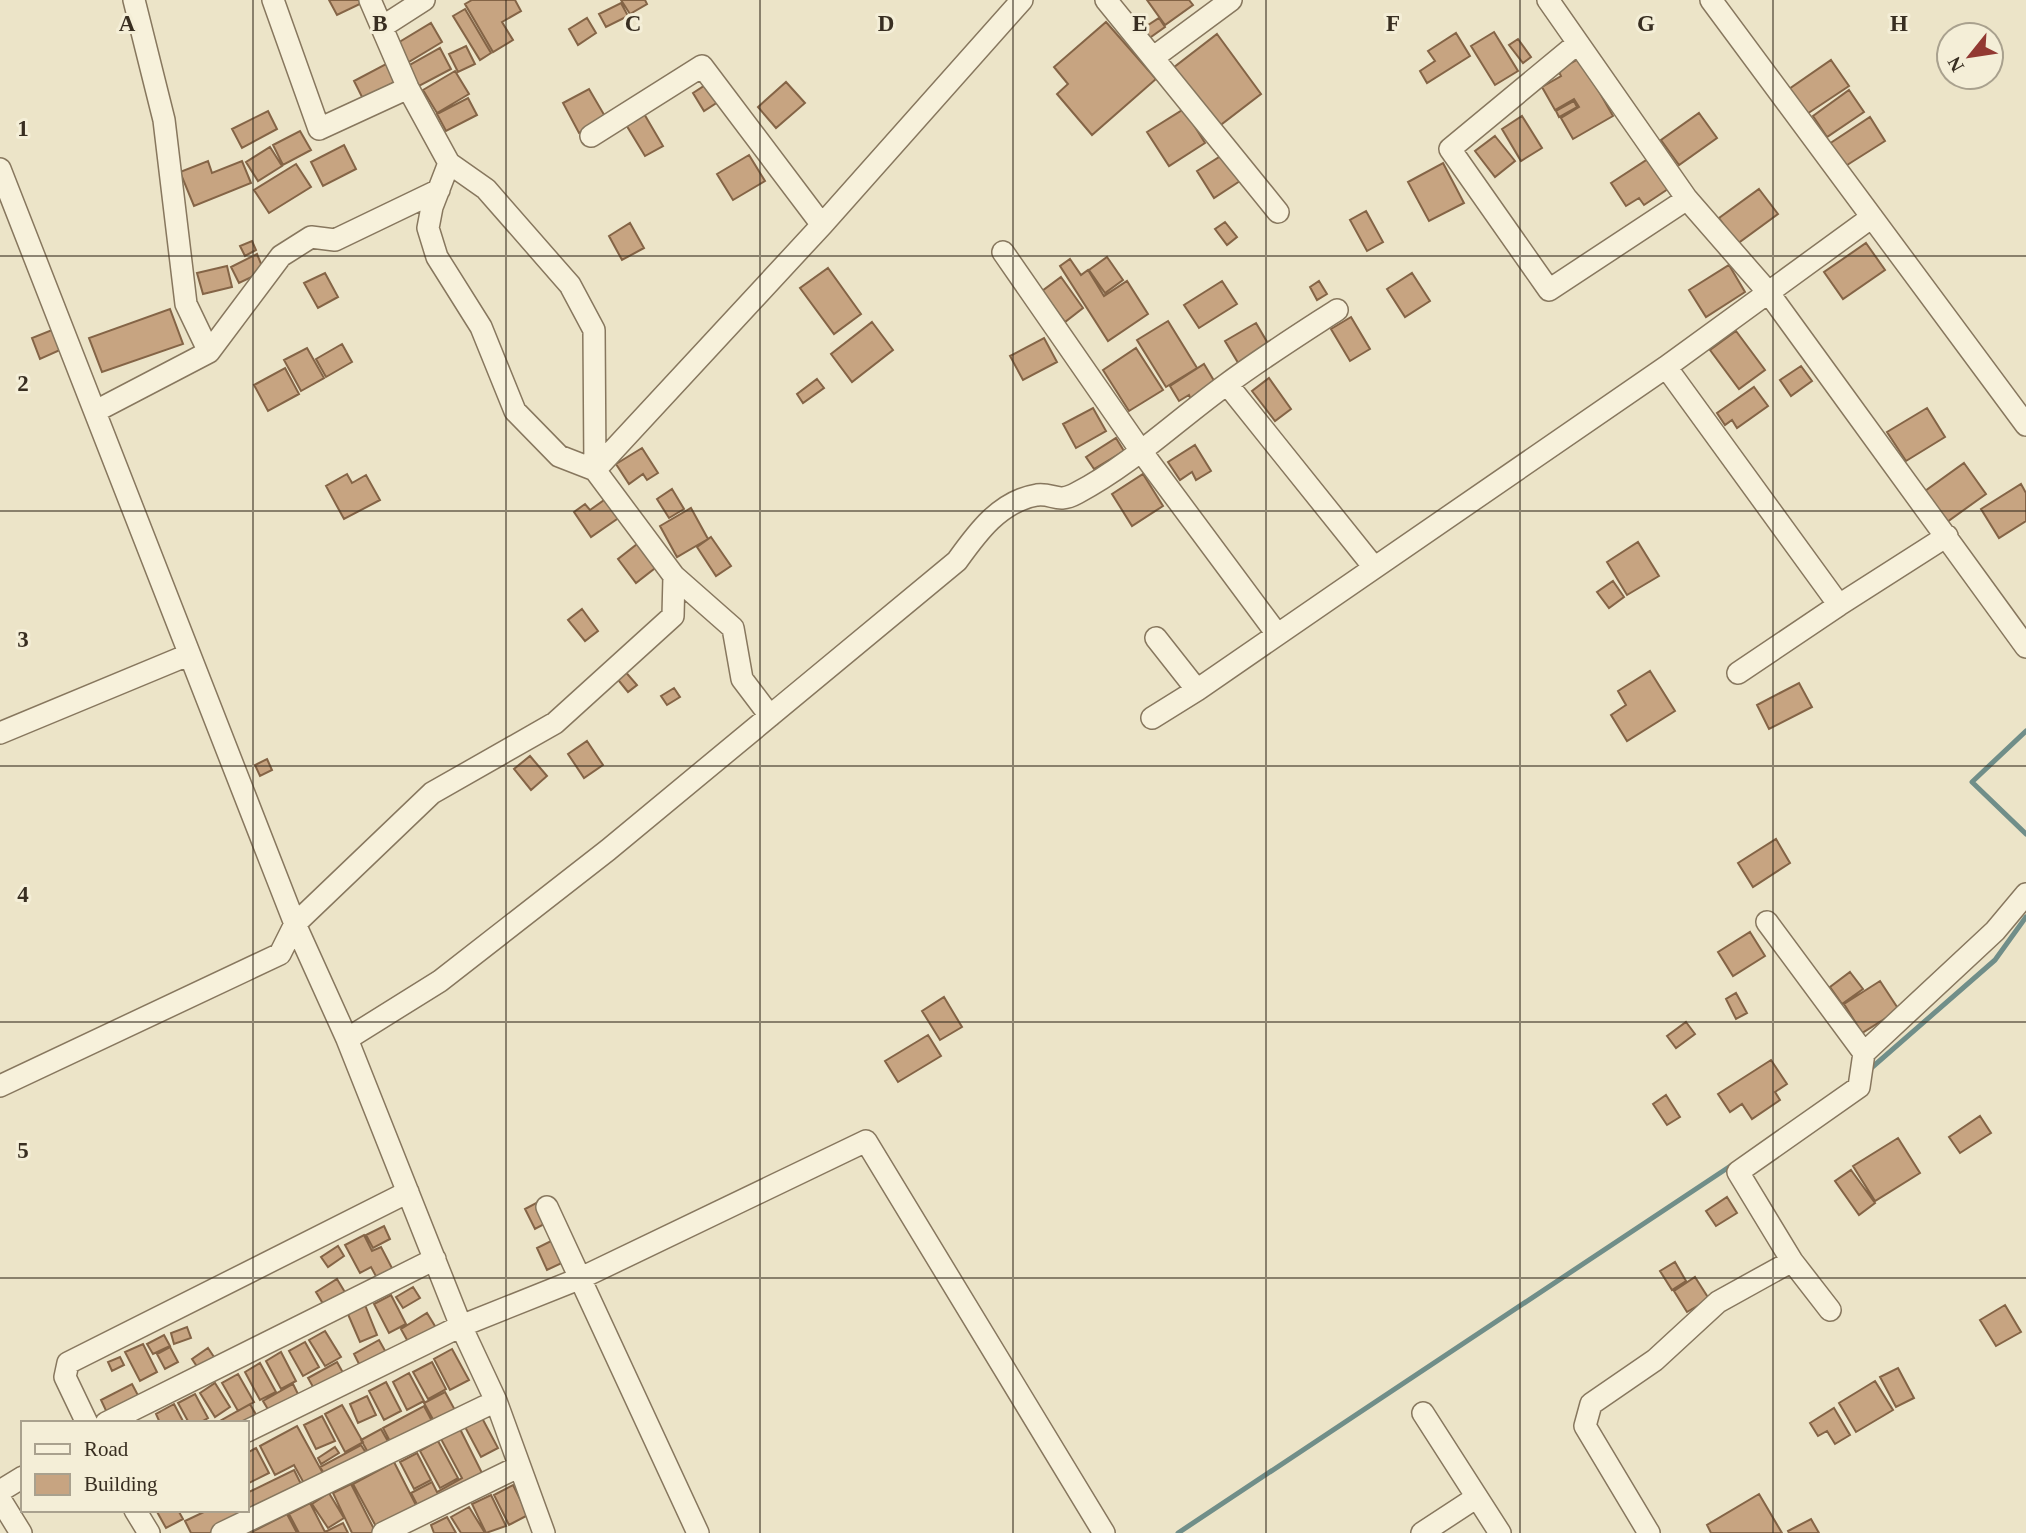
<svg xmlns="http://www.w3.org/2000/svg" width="2026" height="1533" viewBox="0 0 2026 1533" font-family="'Times New Roman',serif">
<rect width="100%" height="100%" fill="#ece4c8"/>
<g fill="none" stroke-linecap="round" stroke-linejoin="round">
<path stroke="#708e89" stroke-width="5" d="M2026 731 1972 782 2026 834
M1869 1070 1995 960 2026 917
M1178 1533 1732 1165"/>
</g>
<path fill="#c7a481" stroke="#846446" stroke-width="2" d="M329 0H361L362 3 337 15Z
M472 0H515L521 11 502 22 513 40 493 52 465 4Z
M621 0H645L647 4 630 14Z
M1147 0H1189L1193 5 1165 25Z
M621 3 628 16 606 27 599 14Z
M465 9 491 53 480 60 453 16Z
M587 18 596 33 578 45 569 29Z
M1159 18 1165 27 1148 39 1142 29Z
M1106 22 1156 79 1092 135 1057 94 1068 84 1054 67Z
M431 23 442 42 407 63 396 44Z
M1494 32 1518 71 1495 85 1471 46Z
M1456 33 1470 56 1427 83 1420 71 1435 61 1428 51Z
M1217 34 1261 94 1218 127 1173 68Z
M1518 39 1531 57 1523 63 1509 45Z
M466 46 475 64 458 72 449 54Z
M440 48 451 69 419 86 408 66Z
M1580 58 1613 116 1573 139 1561 118 1579 107 1574 99 1555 110 1542 87 1561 76 1558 70Z
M1831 60 1849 86 1807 114 1789 89Z
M386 64 395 82 363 99 354 81Z
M455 71 469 94 437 113 423 90Z
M786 82 805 103 776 128 758 107Z
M707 84 718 102 704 111 693 93Z
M589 89 606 118 579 133 563 103Z
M1849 90 1864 112 1827 137 1813 116Z
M468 98 477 115 446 131 437 114Z
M1574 101 1577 107 1559 117 1556 111Z
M1184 109 1205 143 1169 166 1147 132Z
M268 111 277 129 242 148 232 129Z
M643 112 663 146 645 156 625 123Z
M1699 113 1717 138 1679 165 1661 140Z
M1522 116 1542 148 1521 161 1502 129Z
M1870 117 1885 141 1844 167 1829 144Z
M300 131 311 150 283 165 273 145Z
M1495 136 1515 161 1495 177 1475 151Z
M344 145 356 169 323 186 311 162Z
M270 147 282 166 258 181 246 162Z
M1224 154 1240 181 1214 198 1197 171Z
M749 155 765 181 733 200 717 174Z
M1648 159 1668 189 1644 205 1639 198 1626 206 1611 183Z
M208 161 212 173 242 161 251 183 194 206 180 172Z
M1443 163 1464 203 1429 221 1408 182Z
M296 164 311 187 269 213 254 190Z
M1759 189 1778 214 1737 244 1719 218Z
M1366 211 1383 242 1367 251 1350 220Z
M1225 222 1237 237 1227 245 1215 229Z
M630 223 644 248 622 260 609 236Z
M252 241 256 250 245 256 240 246Z
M1866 243 1885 270 1843 299 1824 272Z
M257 254 264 271 239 283 231 267Z
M1107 257 1123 280 1105 293 1089 270Z
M1070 259 1081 275 1088 270 1104 296 1127 281 1148 314 1108 341 1060 266Z
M1729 265 1745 292 1706 317 1689 290Z
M227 266 232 287 203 294 197 273Z
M828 268 861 314 834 334 800 288Z
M325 273 338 297 318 308 304 283Z
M1412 273 1430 301 1405 317 1387 289Z
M1061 277 1083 308 1065 322 1042 291Z
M1222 281 1237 304 1199 328 1184 305Z
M1319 281 1327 294 1317 300 1310 287Z
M170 309 183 344 102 372 89 338Z
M1351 317 1370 349 1350 361 1331 329Z
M1168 321 1197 368 1166 387 1137 340Z
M872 322 893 350 852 382 831 354Z
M1256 323 1270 347 1240 366 1225 341Z
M52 330 60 350 40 359 32 338Z
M1736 331 1765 370 1739 389 1710 350Z
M1044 338 1057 362 1023 380 1010 356Z
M342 344 352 362 326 377 316 359Z
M307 348 324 378 301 391 284 360Z
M1136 348 1163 390 1129 411 1103 370Z
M1204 364 1216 384 1191 400 1189 395 1179 401 1170 386Z
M1801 366 1812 381 1791 396 1780 380Z
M285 368 299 394 268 411 254 385Z
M1269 378 1291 409 1275 421 1252 391Z
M817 379 824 388 803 403 797 394Z
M1754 387 1768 406 1737 428 1732 420 1725 425 1717 413Z
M1093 408 1106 431 1076 448 1063 424Z
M1927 408 1945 437 1906 461 1887 432Z
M1116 438 1124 451 1094 469 1086 457Z
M1195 445 1211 471 1196 480 1192 472 1180 480 1168 462Z
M642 448 658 473 647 480 643 474 629 484 616 464Z
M1964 463 1986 494 1947 522 1925 491Z
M347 474 352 483 366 475 380 500 344 519 326 486Z
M1143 474 1163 506 1132 526 1112 494Z
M2021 484 2026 493V521L1999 538 1981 509Z
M672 489 684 509 669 518 657 499Z
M607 498 620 517 591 537 574 512 585 504 590 510Z
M691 508 708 539 677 557 660 526Z
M711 537 731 566 716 576 697 547Z
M641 541 659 565 636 583 618 559Z
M1638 542 1659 576 1627 595 1607 562Z
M1613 581 1624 597 1609 608 1597 592Z
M582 609 598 631 585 641 568 620Z
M623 669 637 685 628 692 615 676Z
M1650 671 1675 711 1627 741 1611 715 1626 705 1618 691Z
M1799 683 1812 707 1769 729 1757 705Z
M674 688 680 697 667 705 661 696Z
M587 741 603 765 584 778 568 754Z
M530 756 547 776 531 790 514 769Z
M267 759 272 770 260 776 255 765Z
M1776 839 1790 863 1753 887 1738 863Z
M1750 932 1765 956 1733 976 1718 952Z
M1850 972 1863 989 1842 1004 1830 987Z
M1880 981 1899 1010 1862 1033 1844 1004Z
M1736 993 1747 1013 1736 1019 1726 999Z
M944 997 962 1027 940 1040 922 1011Z
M1686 1022 1695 1034 1676 1048 1667 1036Z
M928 1035 941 1056 898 1082 885 1061Z
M1771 1060 1787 1084 1775 1092 1780 1100 1752 1119 1742 1104 1730 1112 1718 1094Z
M1666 1095 1680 1117 1667 1125 1653 1104Z
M1980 1116 1991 1133 1960 1153 1949 1137Z
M1898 1138 1920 1173 1875 1201 1853 1166Z
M1851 1170 1875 1203 1859 1215 1835 1181Z
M1727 1197 1737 1213 1716 1226 1706 1211Z
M538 1202 548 1222 535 1229 525 1209Z
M384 1226 390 1239 373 1248 366 1235Z
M364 1235 372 1251 381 1247 394 1272 378 1280 371 1267 360 1273 345 1245Z
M555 1239 566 1261 547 1270 537 1248Z
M338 1246 344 1256 328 1267 321 1257Z
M1675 1262 1686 1281 1672 1290 1660 1271Z
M1695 1277 1709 1299 1687 1312 1674 1291Z
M337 1279 346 1294 325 1307 316 1292Z
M413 1287 420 1298 403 1308 396 1297Z
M391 1295 406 1324 389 1333 374 1304Z
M365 1305 377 1335 360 1342 347 1312Z
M2005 1305 2021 1332 1996 1346 1980 1320Z
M427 1313 438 1331 411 1347 401 1329Z
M187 1327 191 1338 174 1344 171 1333Z
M325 1331 341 1357 325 1366 309 1340Z
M164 1335 170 1346 153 1354 147 1344Z
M379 1340 388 1356 362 1370 354 1354Z
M305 1342 319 1367 303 1376 289 1351Z
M143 1344 157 1372 140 1381 125 1352Z
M170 1347 178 1362 165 1369 157 1354Z
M208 1348 216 1360 200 1371 192 1359Z
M452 1349 469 1380 450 1390 434 1359Z
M281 1352 296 1381 281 1389 266 1361Z
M120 1357 124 1365 112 1371 108 1362Z
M337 1362 346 1378 317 1394 308 1378Z
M432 1362 446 1389 428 1399 413 1372Z
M260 1363 276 1392 260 1400 245 1372Z
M1898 1368 1914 1398 1896 1407 1880 1377Z
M409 1373 424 1401 407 1410 393 1382Z
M238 1374 254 1402 238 1411 222 1383Z
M1875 1381 1893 1410 1856 1432 1839 1403Z
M386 1382 401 1411 384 1420 369 1391Z
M215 1383 230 1407 215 1417 200 1393Z
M132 1384 141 1401 109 1417 101 1400Z
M293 1384 301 1400 272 1416 263 1401Z
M445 1392 456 1412 435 1423 424 1403Z
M195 1394 208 1418 199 1423H189L178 1403Z
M367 1396 376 1415 358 1423 350 1404Z
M174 1404 184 1423H160L156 1414Z
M250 1404 259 1420 221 1423 220 1421Z
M342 1405 363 1442 345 1452 325 1414Z
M424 1406 434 1425 393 1447 383 1428Z
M1834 1408 1850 1435 1835 1444 1827 1431 1818 1436 1810 1423Z
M322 1416 335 1441 316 1449 304 1425Z
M482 1418 498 1448 481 1457 465 1427Z
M297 1426 325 1477 306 1487 294 1465 275 1475 260 1446Z
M381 1429 390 1445 370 1456 361 1440Z
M460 1429 485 1479 421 1512 411 1493 432 1482 437 1492 462 1478 441 1439Z
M438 1441 458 1478 440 1488 420 1451Z
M361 1445 368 1456 327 1478 320 1467Z
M335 1447 339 1453 321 1464 318 1458Z
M256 1448 269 1473 247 1484V1453Z
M417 1453 431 1480 414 1489 400 1462Z
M394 1462 419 1511 379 1532 353 1484Z
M294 1470 303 1488 210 1533H191L185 1521 208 1510H247V1487L249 1492Z
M351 1484 376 1533H352L333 1493Z
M513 1485 528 1515 509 1525 494 1495Z
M329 1493 344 1518 328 1528 312 1504Z
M1759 1494 1782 1533H1711L1707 1525Z
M491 1495 506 1526 486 1533 472 1504Z
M310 1503 325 1532 343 1523 348 1533H299L289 1514Z
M469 1507 485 1533H461L451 1517Z
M156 1510H178L183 1519 166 1528Z
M287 1514 297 1533H250Z
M447 1517 456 1533H434L431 1525Z
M1811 1519 1819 1533H1789L1788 1531Z"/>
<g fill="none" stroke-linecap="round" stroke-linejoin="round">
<defs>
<path id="minor" d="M134 0 164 120 186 304 209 352
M273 0 319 129 408 88
M370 0 408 88 449 163 486 189 570 285 594 330 595 470 674 576 733 628 742 679 770 716
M1106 0 1278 212
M1548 0 1687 199 1768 292 2026 647
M1711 0 2026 425
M382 27 424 0
M1578 43 1450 149 1549 290 1687 199
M1154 57 1231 0
M591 136 702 66 822 225
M449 163 432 207 428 228 437 257 481 327 515 411 559 456 595 470 822 225 1022 0
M0 169 295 924 347 1039 461 1326 496 1401 544 1533
M1003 252 1141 451 1277 634
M1666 367 1839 605 1947 536
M1227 384 1373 566
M96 411 209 352 281 256 311 237 335 240 439 190
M1156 638 1197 690
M1738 673 1839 605
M1152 718 1197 690 1666 367 1872 217
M0 733 188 655
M1767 922 1864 1053
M347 1039 440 981 608 850 957 561C977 533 1000 501 1037 495 1054 493 1057 504 1077 493 1132 464 1177 420 1227 384 1262 358 1300 334 1337 310
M0 1086 280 954 295 924 432 793 555 723 673 616 674 576
M547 1207 698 1533
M1830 1310 1792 1261 1738 1172 1859 1087 1864 1053 1995 931 2026 894
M1423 1413 1500 1533
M87 1423 65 1377 68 1363 408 1192
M106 1423 435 1259
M247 1431 461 1326 581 1278 866 1141 1104 1533
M0 1491 23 1477
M0 1499 21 1533
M135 1510 149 1533
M222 1533 496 1401
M383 1533 518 1467
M1422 1533 1477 1497
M1649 1533 1585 1426 1591 1404 1655 1360 1718 1302 1792 1261"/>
</defs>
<use href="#minor" stroke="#87775e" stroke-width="24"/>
<use href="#minor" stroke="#f7f1db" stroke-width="21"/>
</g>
<path fill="none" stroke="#382e21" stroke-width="2" stroke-opacity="0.55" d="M253 0V1533M506 0V1533M760 0V1533M1013 0V1533M1266 0V1533M1520 0V1533M1773 0V1533M0 256H2026M0 511H2026M0 766H2026M0 1022H2026M0 1278H2026"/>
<g font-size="23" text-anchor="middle" font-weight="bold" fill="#382e21" stroke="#f4eed7" stroke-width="6" stroke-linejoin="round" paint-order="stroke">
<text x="127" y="31">A</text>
<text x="380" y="31">B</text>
<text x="633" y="31">C</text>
<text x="886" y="31">D</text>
<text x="1140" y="31">E</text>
<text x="1393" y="31">F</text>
<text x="1646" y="31">G</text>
<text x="1899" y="31">H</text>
<text x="23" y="136">1</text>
<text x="23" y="391">2</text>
<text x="23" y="647">3</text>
<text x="23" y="902">4</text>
<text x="23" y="1158">5</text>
</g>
<rect x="21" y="1421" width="228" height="91" fill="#f4eed7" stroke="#a9a18e" stroke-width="2"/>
<rect x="35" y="1444" width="35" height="10" fill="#f7f1db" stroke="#a9a18e" stroke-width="2"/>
<text x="84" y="1456" font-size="21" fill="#382e21">Road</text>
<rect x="35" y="1474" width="35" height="21" fill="#c7a481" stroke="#a9a18e" stroke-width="2"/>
<text x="84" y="1491" font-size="21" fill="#382e21">Building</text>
<g transform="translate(1970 56) rotate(240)"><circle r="33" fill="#f4eed7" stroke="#a9a18e" stroke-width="2"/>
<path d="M0-5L12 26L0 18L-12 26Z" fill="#923932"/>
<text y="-10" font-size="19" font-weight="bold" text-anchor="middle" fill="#382e21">N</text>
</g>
</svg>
